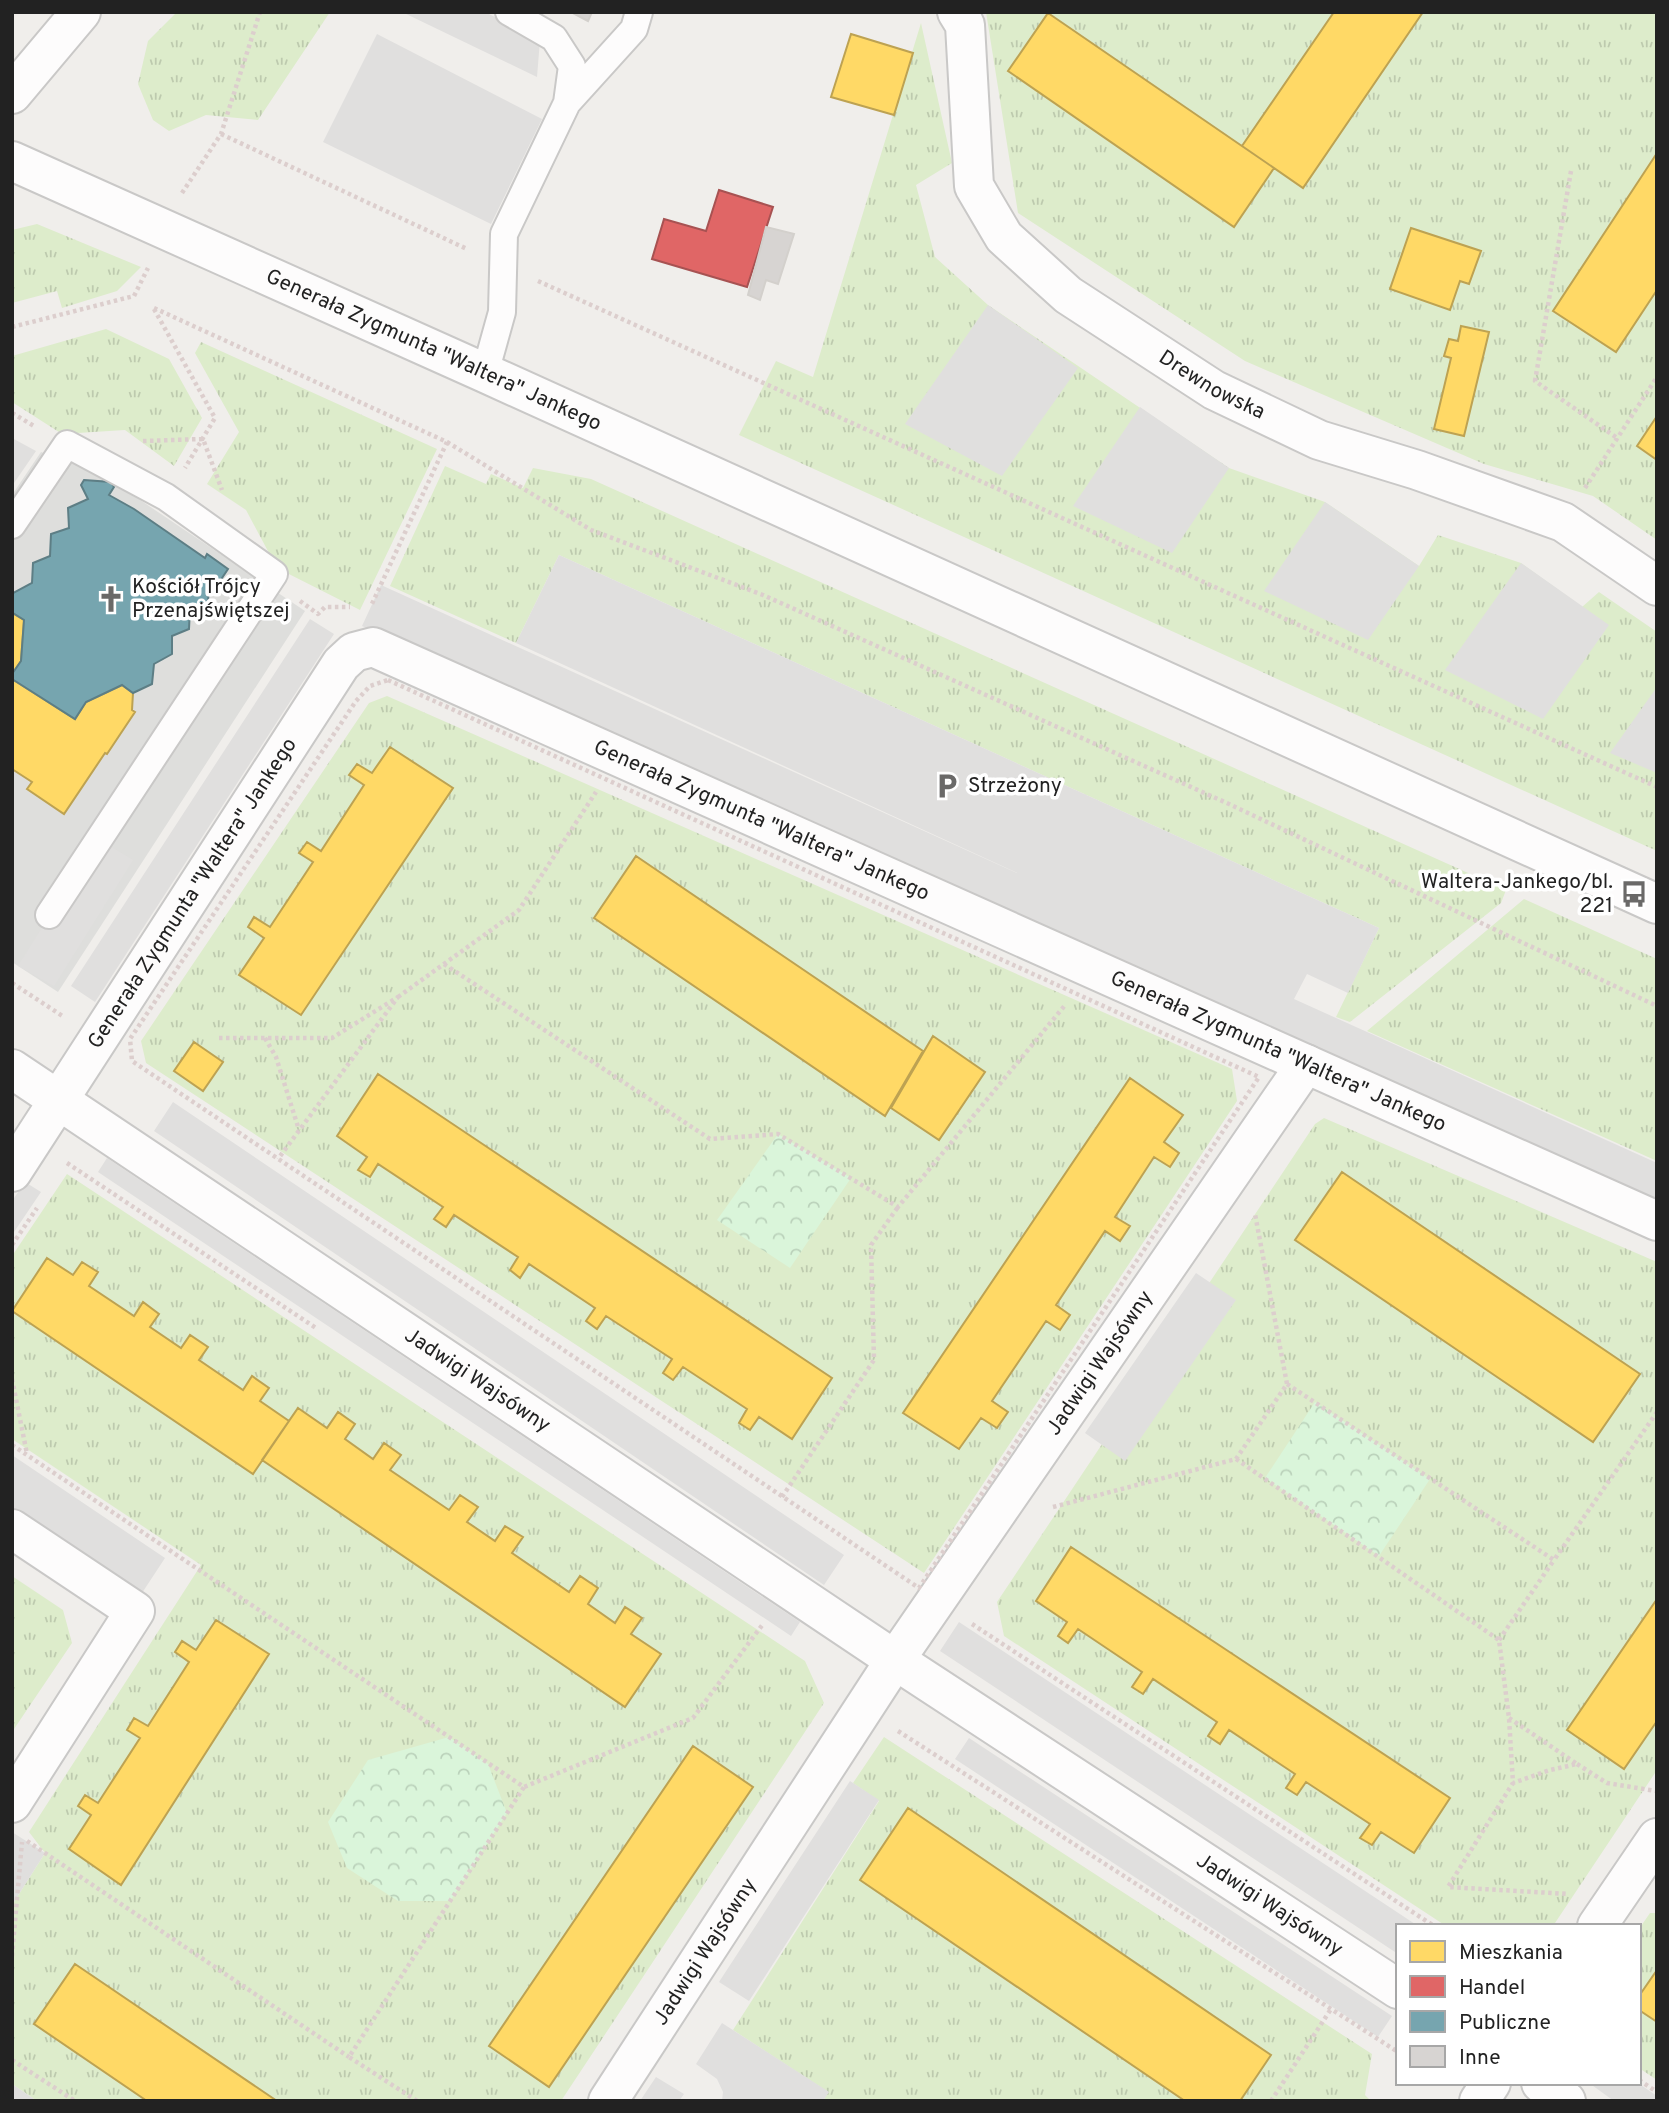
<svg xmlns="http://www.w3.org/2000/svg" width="1669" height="2113" viewBox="0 0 1669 2113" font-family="Overpass,sans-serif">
<defs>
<pattern id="grass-tufts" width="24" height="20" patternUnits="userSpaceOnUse" patternTransform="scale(1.75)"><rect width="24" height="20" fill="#ddeccb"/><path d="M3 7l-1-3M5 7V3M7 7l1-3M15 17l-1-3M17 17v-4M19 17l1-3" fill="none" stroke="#bdcaae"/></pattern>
<pattern id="park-crowns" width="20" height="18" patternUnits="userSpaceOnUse" patternTransform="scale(1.75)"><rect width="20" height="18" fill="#daf5da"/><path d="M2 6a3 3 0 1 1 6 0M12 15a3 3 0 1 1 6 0" fill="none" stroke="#bbd2bb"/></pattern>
</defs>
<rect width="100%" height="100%" fill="#f0eeeb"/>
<path fill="#dededc" d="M41 452 100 473 305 611 58 992 12 962V495Z"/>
<path fill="url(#grass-tufts)" d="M177 12H330L258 120 206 115 169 131 153 120 138 84 148 41Z
M986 12H1657V540L1593 496 1484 464 1245 361 1018 213Z
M921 23 952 163 916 185 935 257 988 305 1229 468 1325 502 1419 566 1438 535 1521 563 1582 607 1599 592 1657 632V851L739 435 776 361 813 377Z
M37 224 141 267 117 291 62 308 57 291 12 303V230Z
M106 329 169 359 202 418 174 466 125 430 62 434 12 402V356Z
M201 342 437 449 360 610 277 568 246 510 207 484 239 432 195 353Z
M445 466 486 484 491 474 523 488 533 468 591 479 1506 890 1501 903 1350 1022 1336 1017 1379 928 559 555 516 643 390 586Z
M387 696 1232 1069 1237 1101 924 1573 146 1063 141 1041 369 703Z
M1524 899 1657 959V1161L1367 1031Z
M1324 1118 1657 1262V1770L1553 1926H1446L1004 1636 997 1602 1315 1124Z
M67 1174 805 1661 824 1703 561 2101H37L12 2084V1905L45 1853 29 1832 201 1565 12 1439V1256Z
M12 1576 63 1610 72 1643 12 1732Z
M884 1737 1372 2054 1365 2095 1371 2101H823L828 2092 733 2030 879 1801 853 1783Z
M1650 1913H1657V2080L1639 2068V1929Z"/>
<path fill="url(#park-crowns)" d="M778 1134 851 1178 790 1268 717 1220Z
M1315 1402 1430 1479 1379 1556 1265 1478Z
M449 1737 488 1764 507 1813 450 1901H398L347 1868 328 1822 368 1760Z"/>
<path fill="#e0dfde" d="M402 12H485L540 40 537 77Z
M377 34 542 119 491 224 323 142Z
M988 305 1078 368 1002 476 905 424Z
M1140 407 1229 468 1172 553 1073 506Z
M12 438 36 451 12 486Z
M1325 502 1419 566 1368 640 1264 591Z
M559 555 1379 928 1348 993 1307 974 1294 999 1657 1163V1208L362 626 381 585 1050 888 516 643Z
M1521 563 1609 625 1543 719 1445 670Z
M310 619 334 634 95 1002 71 986Z
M1657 687V773L1610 753Z
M98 839 133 860 54 986 18 966Z
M173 1102 844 1555 824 1585 154 1131Z
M107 1158 800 1622 791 1636 98 1172Z
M25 1182 41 1192 12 1235V1201Z
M1196 1273 1236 1300 1125 1461 1085 1433Z
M12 1455 165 1558 142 1593 12 1508Z
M959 1622 1418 1926H1398V1954L940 1651Z
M969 1738 1392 2016 1378 2037 955 1759Z
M850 1781 879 1800 749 2001 719 1982Z
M12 1832 45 1853 12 1905Z
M722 2023 829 2092 823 2101H722L723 2092 717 2079 696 2064Z
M656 2077 684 2094 679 2101H640Z
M1589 2083H1638L1657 2096V2101H1614Z
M12 2084 37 2101H12Z"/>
<path fill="#ffd966" stroke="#bda252" stroke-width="2" d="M1334 12H1423L1303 188 1242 146Z
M1048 13 1274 168 1234 227 1008 71Z
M851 34 913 53 894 115 831 97Z
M1657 153V290L1616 352 1553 311Z
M1411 228 1481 251 1469 284 1460 281 1450 310 1390 289Z
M1461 326 1489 332 1464 436 1434 429 1451 358 1444 356 1449 339 1458 341Z
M1657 416V460L1637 446Z
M12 613 24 620 21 661 12 674Z
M12 679 75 719 86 702 122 685 133 693 132 710 135 712 107 754 105 753 64 814 27 789 32 782 12 769Z
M390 747 453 788 301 1015 239 975 264 938 248 927 254 917 270 927 313 862 299 853 307 842 321 851 364 785 349 775 357 764 372 773Z
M636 856 923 1051 885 1116 594 918Z
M933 1036 985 1072 939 1140 891 1108Z
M194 1042 223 1062 203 1091 174 1071Z
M378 1074 832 1378 792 1439 759 1417 750 1430 739 1423 747 1409 683 1367 673 1380 663 1373 672 1359 606 1316 597 1329 586 1321 595 1308 529 1264 520 1278 510 1270 518 1257 454 1215 446 1227 434 1219 443 1207 378 1164 370 1177 358 1170 367 1157 337 1136Z
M1130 1078 1183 1115 1164 1142 1179 1153 1170 1167 1154 1157 1115 1217 1130 1226 1120 1241 1105 1231 1056 1305 1070 1315 1060 1330 1046 1321 992 1401 1008 1412 997 1428 981 1418 959 1449 903 1413Z
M1342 1172 1640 1374 1593 1442 1295 1240Z
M47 1258 73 1275 82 1262 98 1272 89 1286 134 1316 143 1302 159 1314 150 1327 181 1348 190 1335 208 1347 199 1360 243 1390 252 1376 269 1388 260 1401 289 1421 253 1474 12 1311Z
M298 1408 327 1428 338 1412 355 1424 345 1439 373 1459 384 1443 401 1455 390 1470 449 1510 460 1495 478 1507 467 1522 495 1541 505 1526 523 1537 512 1553 569 1592 580 1576 598 1588 588 1604 615 1623 625 1607 642 1618 631 1634 661 1654 625 1707 262 1460Z
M1071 1547 1450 1798 1414 1853 1381 1832 1372 1845 1360 1838 1370 1824 1306 1782 1297 1795 1286 1788 1295 1774 1229 1730 1220 1744 1208 1736 1217 1722 1153 1679 1143 1694 1132 1687 1142 1672 1078 1629 1068 1643 1058 1636 1067 1622 1036 1601Z
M1657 1599V1721L1624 1769 1567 1730Z
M216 1620 269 1654 121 1885 69 1849 91 1815 78 1806 85 1795 98 1803 140 1738 127 1730 134 1718 148 1726 189 1662 175 1652 182 1641 196 1650Z
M693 1746 753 1787 549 2087 489 2046Z
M908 1808 1271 2055 1240 2101H1185L860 1880Z
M75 1964 277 2101H147L34 2024Z
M1657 1970V2022L1639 2010V1996Z"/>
<path fill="#e06666" stroke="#a75252" stroke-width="2" d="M719 190 773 207 747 287 652 259 664 219 706 231Z"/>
<path fill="#76a5af" stroke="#5d7e85" stroke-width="2" d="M84 480 111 482 114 487 109 495 134 509 205 558 207 554 228 569 216 587H209L208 601 190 608 189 629 172 636V654L154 664 152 684 133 693 122 685 86 702 75 719 12 679V674L21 661 24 620 13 613V593L32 583 33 563 50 556 51 534 69 528 68 508 88 499 81 485Z"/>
<path fill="#d7d4d2" stroke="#d3d0cc" stroke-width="2" d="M571 12H592L588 21Z
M766 227 794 234 778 284 766 280 760 300 748 295Z"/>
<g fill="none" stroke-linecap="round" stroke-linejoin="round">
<defs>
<path id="service" d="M509 12 554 38 572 66 567 103
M485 373 502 312 504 234 567 103 634 29 639 12
M12 525 67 444 166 497 274 574 49 915"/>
<g id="minor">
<path id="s1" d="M957 12 965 25 974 186 1004 237 1068 295 1214 390 1319 440 1417 470 1563 522 1657 586"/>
<path id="s2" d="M12 1069 895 1660 1398 1989"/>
<path id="s3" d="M12 1172 341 664 354 652 373 647 1657 1221"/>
<path d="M12 1529 135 1611 12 1803"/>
<path d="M1597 1926 1657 1838"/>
<path d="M1541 2083 1566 2101"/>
<path id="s4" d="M608 2101 895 1660 1306 1064"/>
<path d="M1479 2101 1491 2083"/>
</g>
<g id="tertiary">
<path d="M12 94 81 12"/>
<path id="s5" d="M12 161 485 373 1657 904"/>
</g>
</defs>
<use href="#service" stroke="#c9c8c7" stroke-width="30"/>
<use href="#minor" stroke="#c9c8c7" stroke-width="42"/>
<use href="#tertiary" stroke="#c9c8c7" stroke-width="42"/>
<path stroke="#dccecd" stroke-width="4.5" stroke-dasharray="3.5 3.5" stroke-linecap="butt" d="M221 134 467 249
M1571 171 1535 381 1617 438
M182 193 221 134 260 12
M538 281 1657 787
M154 308 447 442 371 606
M154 309 215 418 185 468
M12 327 134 296 148 268
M12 413 34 426
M143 441 203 439 222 490
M447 442 591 530 763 595 1229 804 1657 1006
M1585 488 1657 377
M300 601 318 614 325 607H350
M388 680 1259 1077 919 1588 132 1061 130 1039 356 701 370 686Z
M444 964 710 1139 778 1134 898 1207 1066 1004
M12 983 64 1017
M398 997 519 910 596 792
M219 1038H332L398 997 278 1159
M265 1038 276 1057 299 1130
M67 1163 316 1328
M12 1245 37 1208
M12 1379 27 1454
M1287 1384 1554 1560 1657 1412
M12 1445 524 1787 693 1718 763 1624
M1236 1459 1499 1640 1509 1718 1513 1783 1448 1887 1569 1894
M782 1497 874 1360 871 1245 898 1207
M1053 1507 1236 1459 1287 1384 1255 1214
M972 1624 1434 1926
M1499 1640 1554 1560
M1509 1718 1577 1764 1550 1770 1513 1783
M898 1731 1398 2052
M1577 1764 1607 1783 1656 1791
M27 1841 349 2057
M12 1956 22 1842
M12 2060 75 2101
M1639 2080 1657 2092
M417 2101 349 2057 524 1787
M1271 2101 1331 2009"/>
<use href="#service" stroke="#fdfcfc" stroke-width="26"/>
<use href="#minor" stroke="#fdfcfc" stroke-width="38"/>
<use href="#tertiary" stroke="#fdfcfc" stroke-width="38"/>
</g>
<defs>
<symbol id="church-bare" viewBox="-9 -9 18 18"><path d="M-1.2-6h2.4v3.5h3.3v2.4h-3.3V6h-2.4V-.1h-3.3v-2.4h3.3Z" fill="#6a6968" stroke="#fff" stroke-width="2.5" paint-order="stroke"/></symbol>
<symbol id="parking-bare" viewBox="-9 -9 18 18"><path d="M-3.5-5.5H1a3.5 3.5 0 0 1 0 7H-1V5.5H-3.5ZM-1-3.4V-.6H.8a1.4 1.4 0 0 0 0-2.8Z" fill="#6a6968" stroke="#fff" stroke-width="2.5" paint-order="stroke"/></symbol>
<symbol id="bus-bare" viewBox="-9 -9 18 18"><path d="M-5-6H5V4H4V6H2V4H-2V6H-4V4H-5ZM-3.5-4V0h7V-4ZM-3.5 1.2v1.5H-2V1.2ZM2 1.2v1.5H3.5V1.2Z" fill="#6a6968" stroke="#fff" stroke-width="2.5" paint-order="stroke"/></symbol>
</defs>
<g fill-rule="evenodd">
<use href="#church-bare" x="92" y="580" width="38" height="38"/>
<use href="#parking-bare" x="928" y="767" width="38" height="38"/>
<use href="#bus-bare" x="1615" y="875" width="38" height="38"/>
</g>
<g text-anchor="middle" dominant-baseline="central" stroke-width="7" stroke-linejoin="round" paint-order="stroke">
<g font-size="21" fill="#222" stroke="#fff">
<text stroke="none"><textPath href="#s5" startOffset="462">Generała Zygmunta "Waltera" Jankego</textPath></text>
<text stroke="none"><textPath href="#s1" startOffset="492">Drewnowska</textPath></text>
<text stroke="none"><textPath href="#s3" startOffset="1068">Generała Zygmunta "Waltera" Jankego</textPath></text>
<text stroke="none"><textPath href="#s3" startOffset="332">Generała Zygmunta "Waltera" Jankego</textPath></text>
<text stroke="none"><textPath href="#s3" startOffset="1634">Generała Zygmunta "Waltera" Jankego</textPath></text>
<text stroke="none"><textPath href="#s4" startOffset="887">Jadwigi Wajsówny</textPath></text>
<text stroke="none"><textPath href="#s2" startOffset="560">Jadwigi Wajsówny</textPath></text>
<text stroke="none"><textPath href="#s2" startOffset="1510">Jadwigi Wajsówny</textPath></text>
<text stroke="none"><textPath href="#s4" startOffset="178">Jadwigi Wajsówny</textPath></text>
</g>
<g font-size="21" fill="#222" stroke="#fff" text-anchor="start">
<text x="132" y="587">Kościół Trójcy<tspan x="132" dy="24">Przenajświętszej</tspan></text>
<text x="968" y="786">Strzeżony</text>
<text x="1613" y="882" text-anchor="end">Waltera-Jankego/bl.<tspan x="1613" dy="24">221</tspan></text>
</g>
</g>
<rect width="1669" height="2113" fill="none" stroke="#222222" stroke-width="28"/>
<rect x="1396" y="1924" width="245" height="161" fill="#ffffff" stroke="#a7a7a7" stroke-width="2"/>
<rect x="1410" y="1941" width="35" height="21" fill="#ffd966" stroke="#a7a7a7" stroke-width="2"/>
<text x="1459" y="1959" font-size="21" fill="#222222">Mieszkania</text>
<rect x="1410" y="1976" width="35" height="21" fill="#e06666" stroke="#a7a7a7" stroke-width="2"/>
<text x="1459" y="1994" font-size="21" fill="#222222">Handel</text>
<rect x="1410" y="2011" width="35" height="21" fill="#76a5af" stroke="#a7a7a7" stroke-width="2"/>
<text x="1459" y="2029" font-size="21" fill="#222222">Publiczne</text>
<rect x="1410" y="2046" width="35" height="21" fill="#d7d4d2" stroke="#a7a7a7" stroke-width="2"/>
<text x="1459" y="2064" font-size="21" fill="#222222">Inne</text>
</svg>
